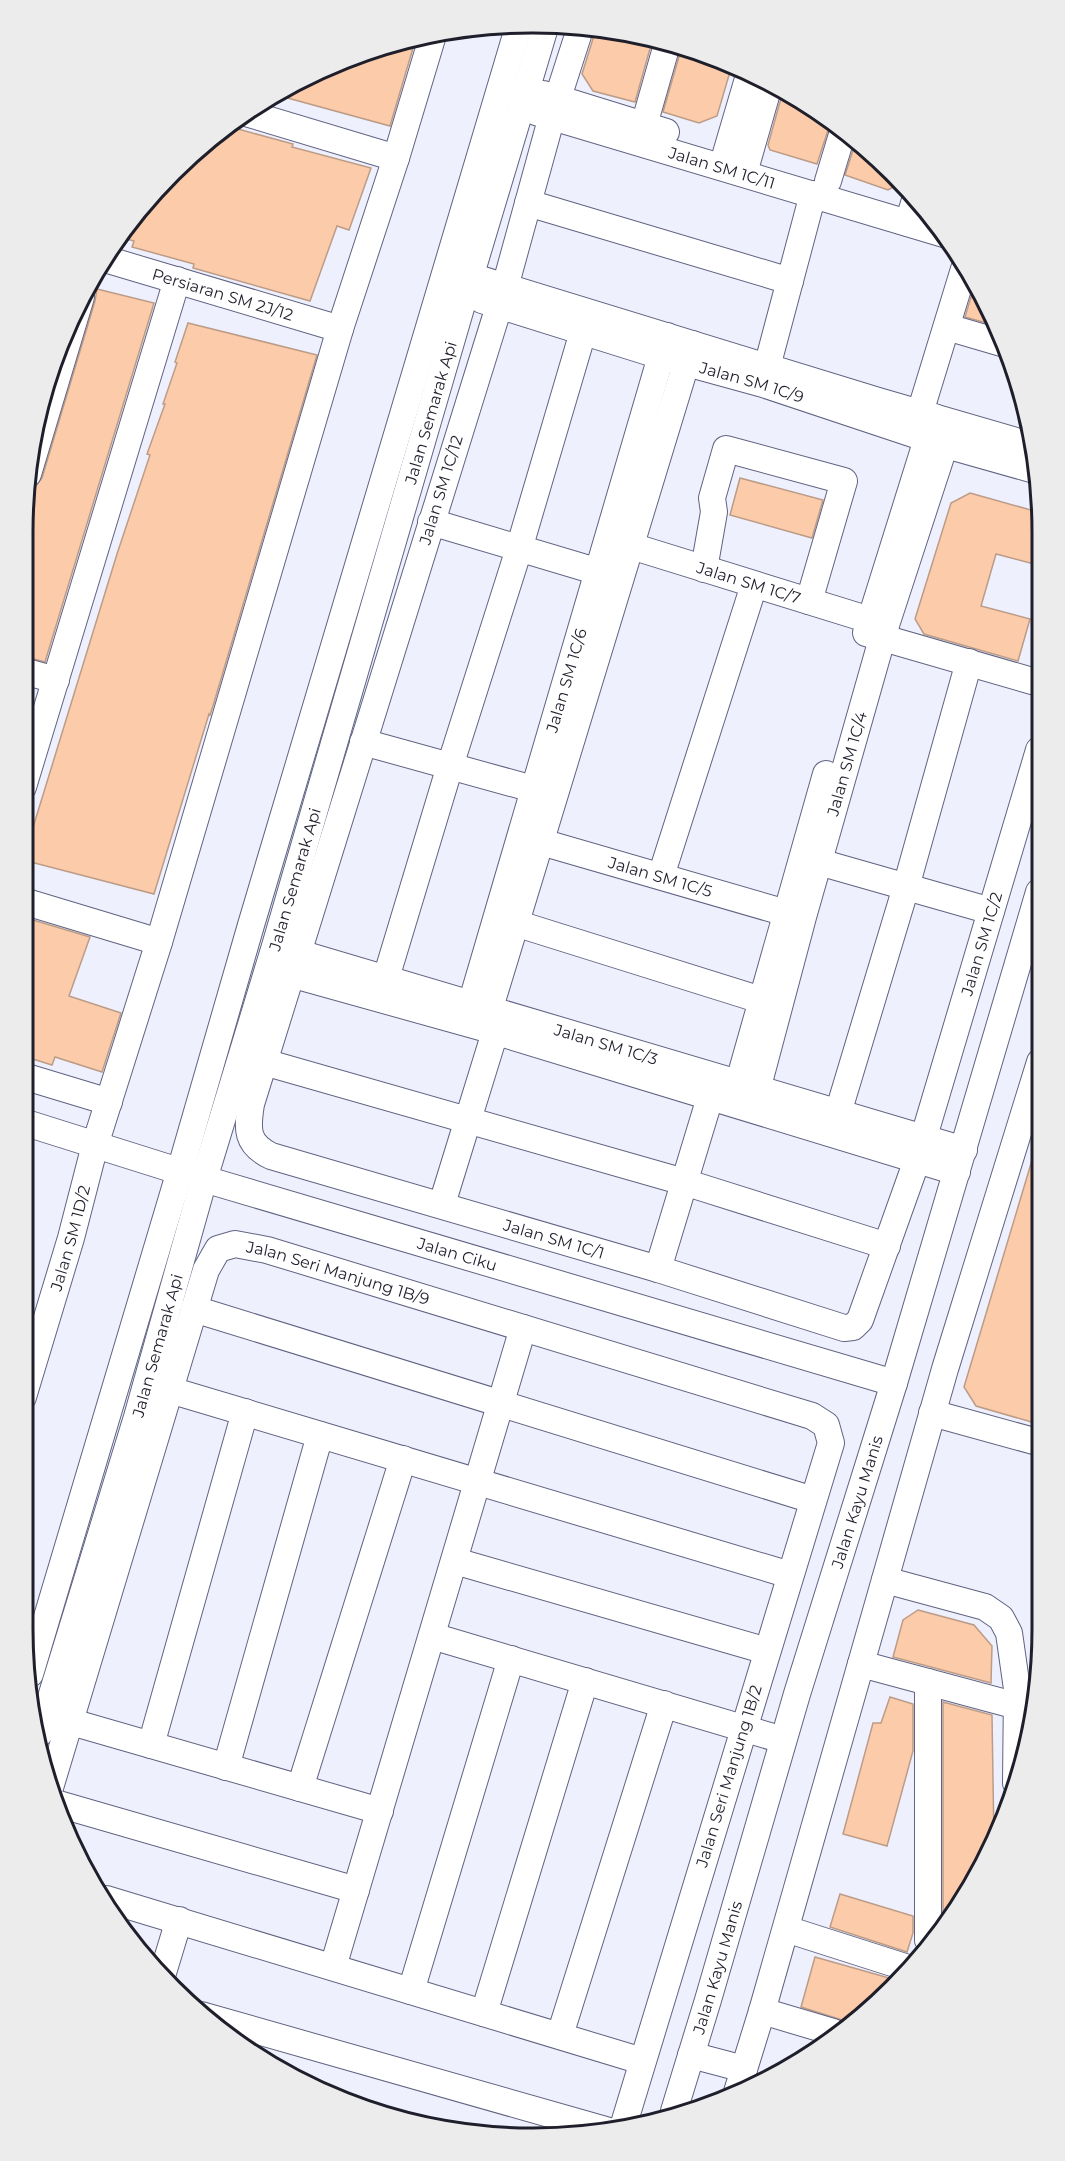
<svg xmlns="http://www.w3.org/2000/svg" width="1065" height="2161" viewBox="0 0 1065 2161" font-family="Montserrat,sans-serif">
<rect width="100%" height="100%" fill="#eef0fe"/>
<path fill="#fccbaa" stroke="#bc9c87" stroke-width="1.5" d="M596 29 653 38 635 102 593 91 582 74Z
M416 38 390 126 273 94 368 50Z
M682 46 732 65 717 116 699 123 663 112Z
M783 91 831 121 817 164 770 150 768 145Z
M234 122 239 126 238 129 293 144 292 147 371 168 349 230 337 226 310 301 193 268 194 264 132 247 134 241 119 237 128 222 196 149Z
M856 141 899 184 888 190 845 175Z
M974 287 997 326 965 317Z
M97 289 154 303 45 662 23 656 24 523 35 487 42 478 95 301Z
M188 323 317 355 213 706 210 715 209 714 154 894 23 860 117 554 150 455 147 454 165 404H163L177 363 175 362Z
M740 478 823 500 812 538 730 515Z
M970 493 1038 512V565L996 554 981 606 1030 619 1018 661 924 634 915 619 951 503Z
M23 917 90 937 69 996 121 1013 102 1072 55 1057 52 1065 23 1056Z
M1036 1147 1040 1148 1041 1402 1035 1423 976 1406 964 1387Z
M918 1610 974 1625 992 1646 991 1683 893 1657 903 1620Z
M890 1697 913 1704V1751L887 1846 843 1834 873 1723H881Z
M943 1702 992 1715 994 1843 990 1854 943 1919Z
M840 1894 913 1916V1933L907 1952 830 1927Z
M815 1957 882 1976 899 1981 893 1989 847 2022 842 2020 801 2007Z"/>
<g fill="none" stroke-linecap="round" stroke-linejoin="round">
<defs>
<g id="minor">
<path id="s1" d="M581 26 552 116 505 287 251 1104C247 1129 246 1144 271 1156L658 1269 844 1328 853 1327 860 1320 917 1160 1039 750"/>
<path d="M543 94 666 132"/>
<path id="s2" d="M536 112 944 234"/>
<path d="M246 113 396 158"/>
<path d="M644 125 668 41"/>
<path d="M722 167 750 72"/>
<path d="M744 173 770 82"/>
<path d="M828 181 844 128"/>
<path d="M528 203 790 281"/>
<path d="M908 223 915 200"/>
<path id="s3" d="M105 259 340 329"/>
<path d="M470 276 878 401 1033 446"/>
<path id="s4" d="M482 300 661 356 763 384 946 445 1038 471"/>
<path d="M947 327 1005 344"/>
<path d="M767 367 813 194"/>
<path d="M915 429 964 269"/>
<path d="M28 474 81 297"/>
<path d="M431 522 599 572"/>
<path id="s5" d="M615 541 886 625"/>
<path d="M704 569 714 512 712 498 726 449 844 481 809 601"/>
<path d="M873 612 934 417"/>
<path d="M866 633 1039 683"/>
<path d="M23 671 56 680"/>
<path d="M363 742 533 789"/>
<path d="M23 787 177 280"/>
<path id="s6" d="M524 837 800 917"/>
<path d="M819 862 991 911"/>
<path d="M661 876 754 585"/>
<path d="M23 901 159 942"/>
<path d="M515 923 761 1000"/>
<path id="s7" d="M282 948 964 1150"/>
<path d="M276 970 484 1028 957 1172"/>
<path d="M386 978 450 766 519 549 583 332"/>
<path id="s8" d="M467 1018 667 336"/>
<path d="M485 1024 692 344"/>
<path d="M264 1062 684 1182 887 1246"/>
<path d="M23 1076 109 1102"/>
<path d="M734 1099 826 774"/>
<path id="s9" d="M753 1105 803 917 886 625 952 423"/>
<path d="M838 1113 906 887 969 662"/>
<path id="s10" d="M23 1122 204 1179 894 1383"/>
<path d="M442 1204 500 1016"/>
<path d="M658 1269 715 1081"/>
<path d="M194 1309 813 1500"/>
<path d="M170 1390 790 1575"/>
<path id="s11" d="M23 1397 71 1238 95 1145 159 942 340 329 396 158 433 35"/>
<path d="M932 1413 1041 1443"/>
<path d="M455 1561 767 1651"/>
<path d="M885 1580 985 1607 1001 1618 1009 1633 1017 1689 1016 1783"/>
<path d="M432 1636 783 1740"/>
<path d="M861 1664 1017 1706"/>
<path d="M30 1674 180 1171 251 925 519 25"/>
<path d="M928 1682V1940"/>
<path d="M54 1717 380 1811"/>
<path id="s12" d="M40 1733 137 1417 204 1179 275 946 465 294 546 24"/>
<path d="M151 1745 245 1412"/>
<path d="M226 1767 320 1435"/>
<path d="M300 1788 403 1459"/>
<path id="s13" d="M49 1791 206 1270 218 1249 235 1244 267 1250 812 1416 826 1425 831 1443 623 2127"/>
<path d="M55 1803 356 1890"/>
<path d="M106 1899 642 2061"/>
<path d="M786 1929 908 1968"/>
<path d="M333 1967 523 1328"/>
<path d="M162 1976 179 1920"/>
<path d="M411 1991 511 1659"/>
<path d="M762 2011 833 2032"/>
<path d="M484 2013 585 1681"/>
<path d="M201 2015 609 2131"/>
<path d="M560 2035 664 1704"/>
<path d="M691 2055 744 2069"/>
<path d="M737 2092 762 2011 945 1369 1040 1062"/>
<path id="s14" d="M674 2111 708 2000 797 1694 894 1383 1039 892"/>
</g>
</defs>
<use href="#minor" stroke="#606382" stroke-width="28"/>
<use href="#minor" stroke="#fff" stroke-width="26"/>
</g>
<g text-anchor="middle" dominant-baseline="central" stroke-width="5" stroke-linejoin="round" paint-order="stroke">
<g font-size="16" fill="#1e1f2b" stroke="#fefefe">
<text stroke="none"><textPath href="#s2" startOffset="194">Jalan SM 1C/11</textPath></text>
<text stroke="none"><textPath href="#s3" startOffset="123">Persiaran SM 2J/12</textPath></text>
<text stroke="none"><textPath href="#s4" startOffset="282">Jalan SM 1C/9</textPath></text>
<text stroke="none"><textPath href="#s12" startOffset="1377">Jalan Semarak Api</textPath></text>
<text transform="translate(441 490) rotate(-73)">Jalan SM 1C/12</text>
<text stroke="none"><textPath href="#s5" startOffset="140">Jalan SM 1C/7</textPath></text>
<text stroke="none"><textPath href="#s8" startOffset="352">Jalan SM 1C/6</textPath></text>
<text stroke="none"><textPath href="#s9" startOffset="354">Jalan SM 1C/4</textPath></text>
<text stroke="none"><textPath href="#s6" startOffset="142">Jalan SM 1C/5</textPath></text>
<text stroke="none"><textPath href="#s12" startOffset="891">Jalan Semarak Api</textPath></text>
<text stroke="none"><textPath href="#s1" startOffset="2202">Jalan SM 1C/2</textPath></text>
<text stroke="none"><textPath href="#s7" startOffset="338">Jalan SM 1C/3</textPath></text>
<text stroke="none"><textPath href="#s11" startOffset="166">Jalan SM 1D/2</textPath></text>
<text stroke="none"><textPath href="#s1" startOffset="1484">Jalan SM 1C/1</textPath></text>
<text stroke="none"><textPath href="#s10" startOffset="454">Jalan Ciku</textPath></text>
<text stroke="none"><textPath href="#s13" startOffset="693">Jalan Seri Manjung 1B/9</textPath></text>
<text stroke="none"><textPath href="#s12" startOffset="405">Jalan Semarak Api</textPath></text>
<text stroke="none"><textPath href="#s14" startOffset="636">Jalan Kayu Manis</textPath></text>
<text transform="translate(729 1776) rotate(-73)">Jalan Seri Manjung 1B/2</text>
<text stroke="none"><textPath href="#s14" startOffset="150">Jalan Kayu Manis</textPath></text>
</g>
</g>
<path d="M0 0H1065V2161H0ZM532 33H533A499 499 0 0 1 1032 532V1629A499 499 0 0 1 533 2128H532A499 499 0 0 1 33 1629V532A499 499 0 0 1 532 33Z" fill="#ececed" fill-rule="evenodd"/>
<path fill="none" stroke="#1e1f2b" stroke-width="3" d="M532 33H533A499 499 0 0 1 1032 532V1629A499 499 0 0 1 533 2128H532A499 499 0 0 1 33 1629V532A499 499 0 0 1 532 33Z"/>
</svg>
